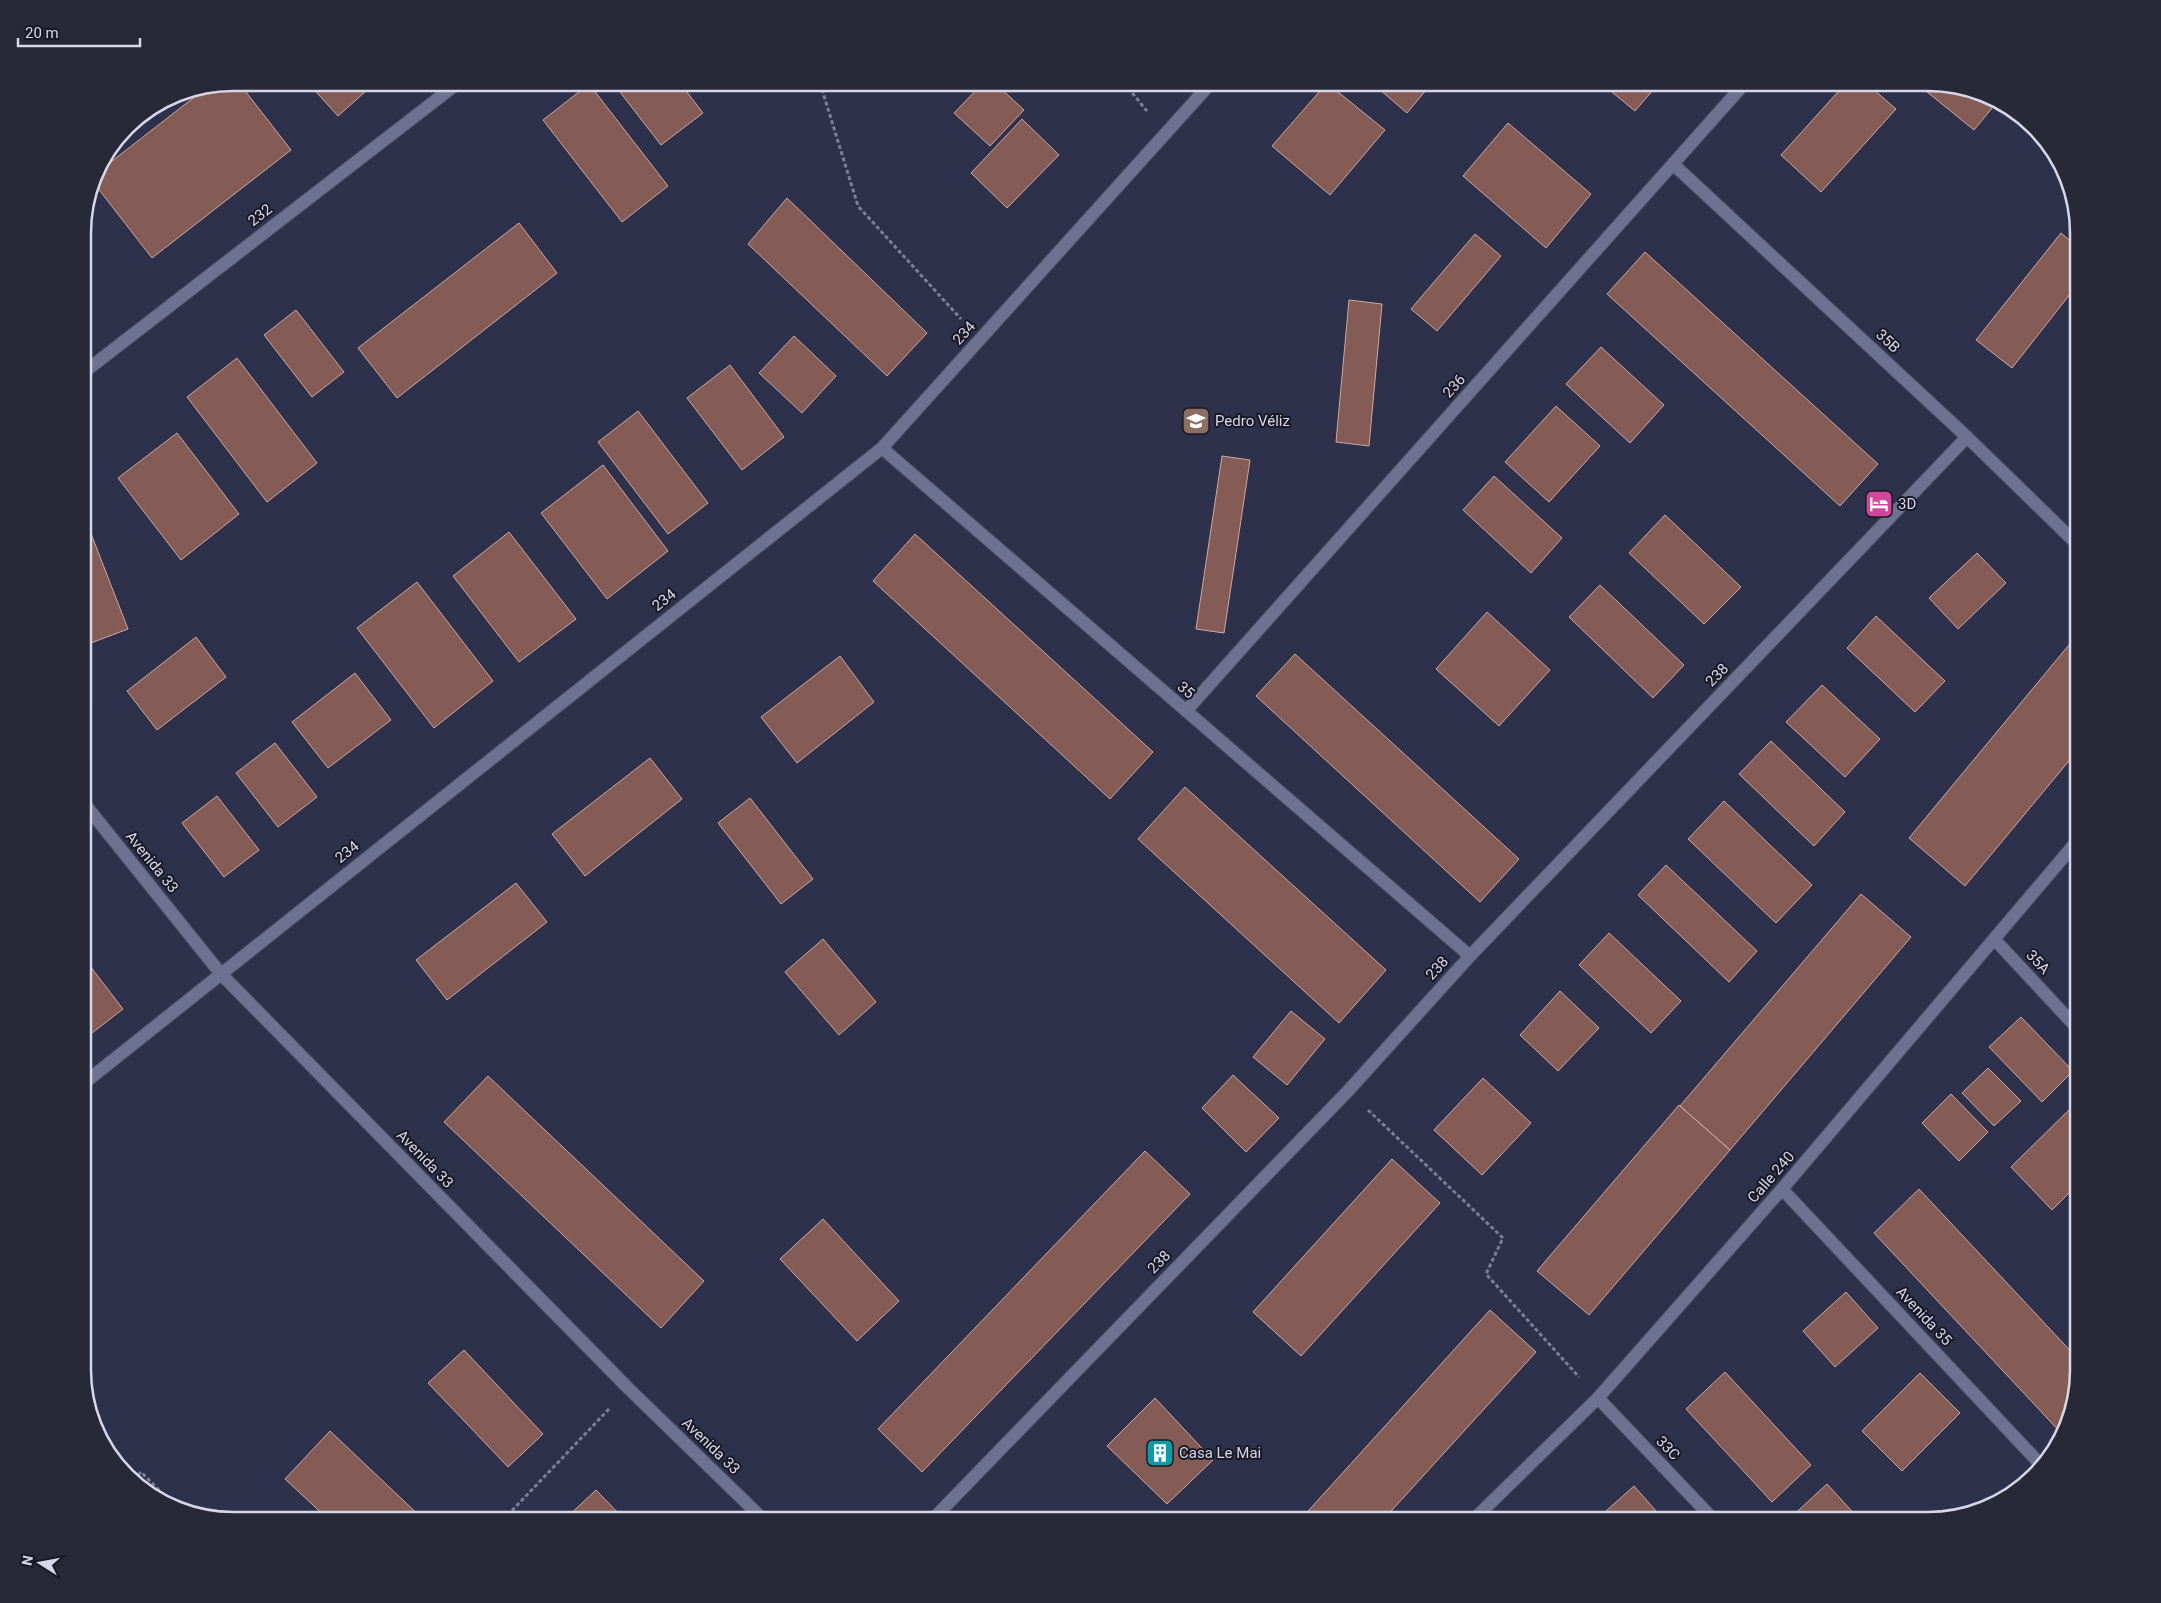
<svg xmlns="http://www.w3.org/2000/svg" width="2161" height="1603" viewBox="0 0 2161 1603" font-family="Roboto,sans-serif">
<rect width="100%" height="100%" fill="#2e314c"/>
<path fill="#855c55" stroke="#cfa7a0" d="M233 82 239 83 291 150 152 258 93 182 94 175 206 88Z
M308 83H375L338 116Z
M613 83H680L703 113 661 145Z
M983 83H995L1024 110 990 146 954 113Z
M1327 83 1385 130 1330 195 1272 146Z
M1372 83H1432L1407 113Z
M1601 83H1659L1635 111Z
M1846 83H1866L1896 109 1821 192 1781 155Z
M1916 83H1928L1976 90 1997 102 1974 130Z
M589 84 668 186 622 222 543 120Z
M1022 119 1059 155 1007 208 971 173Z
M1508 123 1591 194 1546 248 1463 176Z
M787 198 927 333 887 376 748 244Z
M519 223 557 273 397 398 358 348Z
M2061 233 2078 247V284L2012 368 1976 340Z
M1475 234 1501 256 1437 331 1411 309Z
M1645 252 1878 464 1840 506 1607 294Z
M1349 300 1382 304 1369 446 1336 442Z
M296 310 344 372 312 397 264 335Z
M794 336 836 376 802 413 759 373Z
M1601 347 1664 405 1630 443 1566 384Z
M237 358 317 463 267 502 187 397Z
M730 365 784 437 742 470 687 398Z
M1556 406 1600 446 1549 502 1505 462Z
M638 411 708 503 668 534 598 442Z
M177 433 239 514 181 560 118 478Z
M1222 456 1250 460 1224 633 1196 629Z
M603 465 668 551 607 599 541 513Z
M1494 476 1562 538 1531 573 1463 510Z
M83 513 128 629 83 646Z
M1665 515 1741 587 1704 624 1629 553Z
M509 532 576 619 519 662 453 576Z
M915 534 1153 752 1110 799 873 581Z
M1977 553 2006 583 1958 629 1929 598Z
M417 582 493 681 434 728 357 628Z
M1600 585 1684 665 1653 698 1569 617Z
M1487 612 1550 670 1499 726 1436 669Z
M1876 616 1945 681 1915 712 1847 648Z
M2078 634V750L1965 886 1909 838Z
M196 637 226 677 157 730 127 691Z
M1295 654 1519 859 1480 902 1256 696Z
M840 656 874 702 797 763 761 717Z
M355 673 391 720 328 768 292 722Z
M1822 685 1880 739 1845 777 1786 722Z
M1771 741 1845 812 1814 846 1739 774Z
M275 743 317 797 278 827 236 773Z
M650 758 682 799 585 876 552 834Z
M1185 787 1386 970 1339 1023 1138 839Z
M217 796 259 850 224 877 182 823Z
M750 798 813 879 781 904 718 823Z
M1724 801 1812 885 1776 923 1688 839Z
M1666 865 1757 951 1729 982 1638 895Z
M516 883 547 922 447 1000 416 960Z
M1861 894 1911 937 1730 1150 1680 1106Z
M1609 933 1681 1001 1651 1033 1579 965Z
M823 939 876 1002 839 1035 785 972Z
M83 957 123 1009 83 1040Z
M1560 991 1599 1028 1558 1071 1520 1035Z
M1291 1011 1325 1039 1287 1085 1253 1057Z
M2021 1017 2073 1071 2042 1102 1989 1047Z
M1988 1068 2021 1101 1994 1126 1962 1093Z
M1233 1075 1279 1118 1246 1152 1202 1108Z
M488 1076 704 1281 661 1328 444 1122Z
M1483 1078 1531 1123 1482 1175 1434 1130Z
M1951 1094 1988 1132 1959 1161 1922 1123Z
M2078 1101V1184L2052 1210 2011 1167Z
M1679 1105 1730 1150 1589 1315 1537 1271Z
M1145 1151 1190 1194 922 1472 878 1429Z
M1392 1159 1440 1203 1301 1356 1253 1312Z
M1919 1189 2078 1359 2070 1418 2062 1434 1874 1233Z
M823 1219 899 1301 857 1341 780 1259Z
M1846 1292 1878 1328 1835 1367 1803 1331Z
M1490 1310 1536 1352 1383 1520H1300Z
M464 1350 543 1434 508 1467 428 1383Z
M1725 1372 1811 1465 1772 1502 1686 1409Z
M1920 1373 1960 1413 1902 1471 1862 1431Z
M1155 1398 1213 1460 1167 1504 1107 1446Z
M330 1431 424 1520H329L285 1479Z
M1827 1484 1860 1520H1788Z
M1634 1486 1664 1520H1596Z
M596 1490 625 1520H564Z"/>
<g fill="none" stroke-linecap="round" stroke-linejoin="round">
<defs>
<path id="minor" d="M1673 164 1967 437 2078 545
M83 373 458 83
M882 448 1470 956
M1186 711 1745 83
M1995 940 2078 1029
M83 1084 882 448 1211 83
M1782 1189 2042 1466
M1598 1398 1714 1520
M932 1520 1348 1091 1470 956 1967 437"/>
<path id="tertiary" d="M83 802 221 974 629 1389 764 1520
M1473 1520 1598 1398 1782 1189 2078 840"/>
</defs>
<use href="#minor" stroke="#4c4e65" stroke-width="14"/>
<use href="#tertiary" stroke="#4c4e65" stroke-width="14"/>
<path stroke="#7b7e95" stroke-width="3" stroke-dasharray="4 2.5" stroke-linecap="butt" d="M820 83 858 206 961 319
M1124 83 1147 111
M1368 1110 1503 1238 1486 1274 1579 1377
M134 1480 141 1472 177 1508
M503 1520 609 1409"/>
<use href="#minor" stroke="#6e7291" stroke-width="12"/>
<use href="#tertiary" stroke="#6e7291" stroke-width="12"/>
</g>
<defs>
<symbol id="school-square" viewBox="-11 -11 22 22"><rect x="-9" y="-9" width="18" height="18" rx="4" fill="#8d6e63" stroke="#191a26"/><path d="M0-5L7-2L0 1L-7-2ZM-4 1L0 2.5L4 1V4Q0 6-4 4Z" fill="#fff"/></symbol>
<symbol id="hotel-square" viewBox="-11 -11 22 22"><rect x="-9" y="-9" width="18" height="18" rx="4" fill="#d1479c" stroke="#191a26"/><path d="M-6-4.5h1.5V1H6V5H4.5V3h-9V5H-6ZM-4 0a1.8 1.8 0 1 1 3.6 0ZM.5 0V-2.5h3Q6-2.5 6 0Z" fill="#fff"/></symbol>
<symbol id="building-square" viewBox="-11 -11 22 22"><rect x="-9" y="-9" width="18" height="18" rx="4" fill="#0f9aa8" stroke="#191a26"/><path d="M-4-6H4V6H1V3H-1V6H-4ZM-2.5-4.3h1.7v1.8h-1.7ZM.8-4.3h1.7v1.8H.8ZM-2.5-1h1.7V.8h-1.7ZM.8-1h1.7V.8H.8Z" fill="#fff"/></symbol>
</defs>
<g fill-rule="evenodd">
<use href="#school-square" x="1180" y="405" width="32" height="32"/>
<use href="#hotel-square" x="1863" y="488" width="32" height="32"/>
<use href="#building-square" x="1144" y="1437" width="32" height="32"/>
</g>
<g text-anchor="middle" dominant-baseline="central" stroke-width="4" stroke-linejoin="round" paint-order="stroke">
<g font-size="15" fill="#d6d8ea" stroke="#191a26">
<text transform="translate(260 215) rotate(-38)">232</text>
<text transform="translate(964 333) rotate(-48)">234</text>
<text transform="translate(1888 341) rotate(43)">35B</text>
<text transform="translate(1454 386) rotate(-48)">236</text>
<text transform="translate(664 600) rotate(-39)">234</text>
<text transform="translate(1717 675) rotate(-46)">238</text>
<text transform="translate(1186 690) rotate(41)">35</text>
<text transform="translate(347 852) rotate(-39)">234</text>
<text transform="translate(152 862) rotate(51)">Avenida 33</text>
<text transform="translate(2038 962) rotate(47)">35A</text>
<text transform="translate(1437 968) rotate(-48)">238</text>
<text transform="translate(425 1159) rotate(46)">Avenida 33</text>
<text transform="translate(1771 1177) rotate(-49)">Calle 240</text>
<text transform="translate(1159 1262) rotate(-46)">238</text>
<text transform="translate(1924 1316) rotate(47)">Avenida 35</text>
<text transform="translate(711 1446) rotate(44)">Avenida 33</text>
<text transform="translate(1668 1448) rotate(46)">33C</text>
</g>
<g font-size="15" fill="#d6d8ea" stroke="#191a26" text-anchor="start">
<text x="1215" y="421">Pedro Véliz</text>
<text x="1898" y="504">3D</text>
<text x="1179" y="1453">Casa Le Mai</text>
</g>
</g>
<path d="M0 0H2161V1603H0ZM233 91H1928A142 142 0 0 1 2070 233V1370A142 142 0 0 1 1928 1512H233A142 142 0 0 1 91 1370V233A142 142 0 0 1 233 91Z" fill="#282936" fill-rule="evenodd"/>
<path fill="none" stroke="#d6d8ea" stroke-width="2.5" d="M233 91H1928A142 142 0 0 1 2070 233V1370A142 142 0 0 1 1928 1512H233A142 142 0 0 1 91 1370V233A142 142 0 0 1 233 91Z"/>
<g transform="translate(40 1563) rotate(281)" stroke="#191a26" stroke-width="4" paint-order="stroke">
<path d="M0-4L9 19L0 12L-9 19Z" fill="#d6d8ea"/>
<text y="-8" font-size="14" font-weight="bold" text-anchor="middle" fill="#d6d8ea">N</text>
</g>
<path d="M18 38v8h122v-8" fill="none" stroke="#d6d8ea" stroke-width="2.5"/>
<text x="25" y="38" font-size="15" fill="#d6d8ea" stroke="#191a26" stroke-width="4" paint-order="stroke">20 m</text>
</svg>
